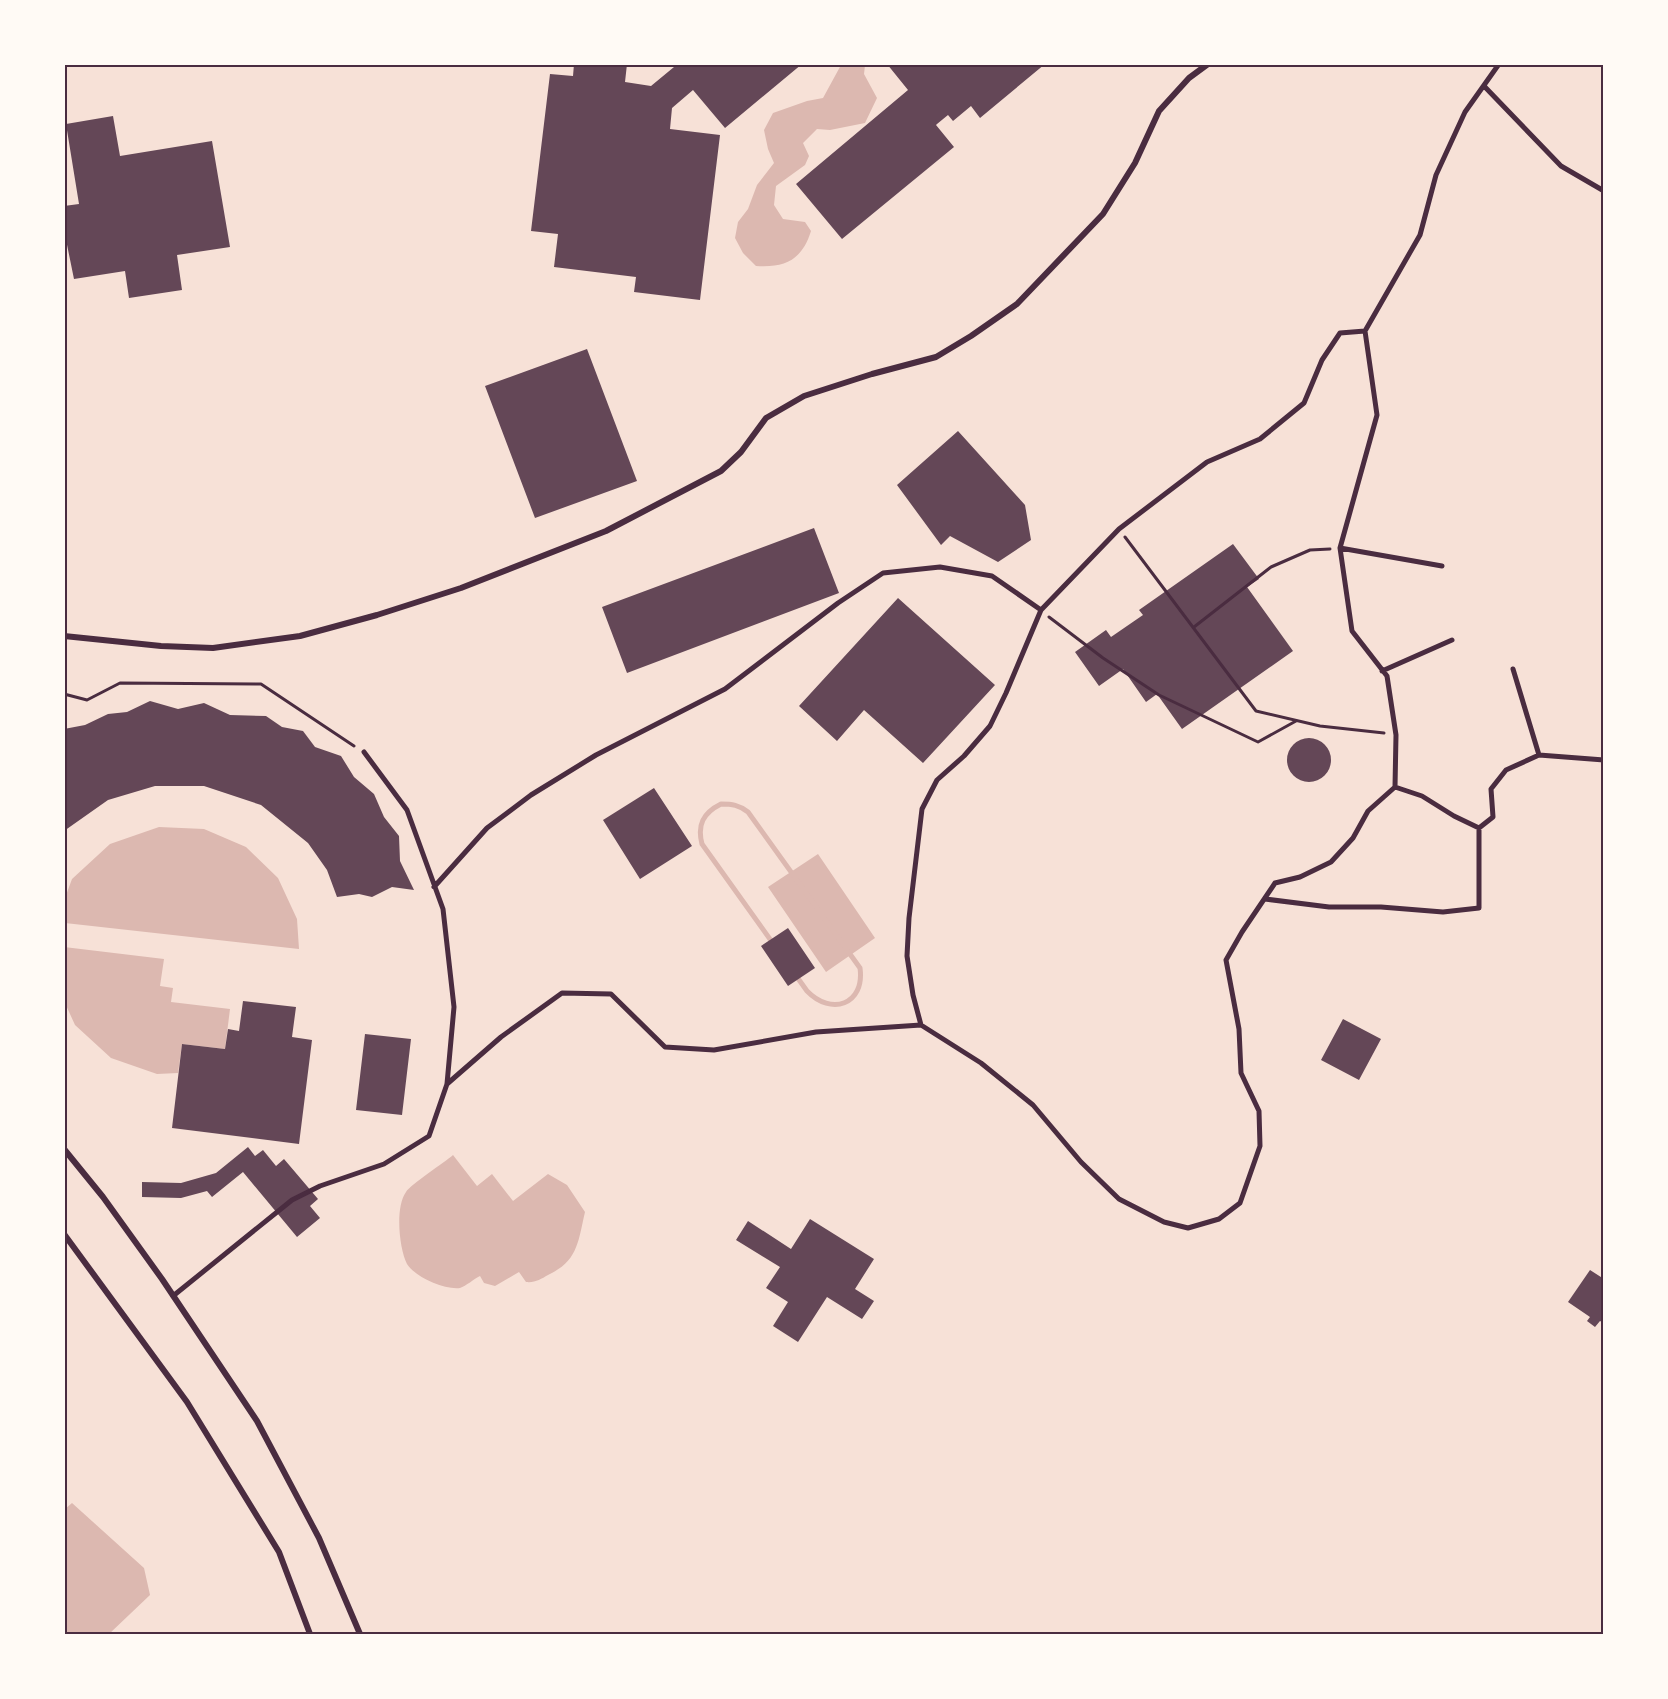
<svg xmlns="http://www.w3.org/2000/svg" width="1668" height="1699" viewBox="0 0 1668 1699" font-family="'Space Grotesk',sans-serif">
<rect width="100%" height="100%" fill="#f7e1d7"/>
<path fill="#dcb8b0" d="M841 65H865L864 74 877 98 865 123 830 130 817 129 803 143 809 156 805 165 776 186 774 205 783 219 805 222 811 231C802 260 785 268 756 266L743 253 735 238 738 222 748 209 757 185 774 163 768 149 764 130 773 113 807 101 823 98Z
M159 827 204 829 246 847 278 878 297 919 299 949 65 923V898L72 879 110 844Z
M818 854 875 938 826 972 768 887Z
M64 947 164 959 160 986 173 988 171 1002 230 1009 225 1049 182 1044 178 1073 157 1074 111 1058 75 1025 65 1003Z
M453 1155 477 1186 492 1174 513 1201 548 1174 567 1185 585 1212C578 1242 578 1261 548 1275 541 1279 535 1283 526 1282L519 1272 495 1286 484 1283 480 1276C474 1279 466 1286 460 1288 444 1290 415 1277 407 1264 399 1248 395 1207 406 1192 411 1184 444 1163 453 1155Z
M72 1503 144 1568 150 1595 109 1634H65V1509Z"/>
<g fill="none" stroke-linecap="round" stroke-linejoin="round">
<path stroke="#dcb8b0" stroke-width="5" d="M721 804C732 804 739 805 748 812L860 968C865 1005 831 1016 807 991L702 844C697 825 703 813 721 804Z"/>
</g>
<path fill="#644757" d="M574 64H627L625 82 651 86 674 67 672 64H802L725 128 693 90 672 108 670 129 720 135 700 300 634 292 636 277 554 267 558 234 531 231 550 74 573 76Z
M887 64H1045L980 118 971 106 953 121 948 115 937 124 936 125 954 147 842 239 796 184 908 90Z
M113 116 120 156 212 141 230 247 177 255 182 290 129 298 125 271 74 279 64 230V206L79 204 66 124Z
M587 349 637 481 535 518 485 386Z
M958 431 1025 505 1031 540 998 562 950 536 941 545 897 485Z
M814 528 839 593 627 673 602 607Z
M1233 544 1259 579 1247 587 1293 651 1182 729 1157 694 1146 702 1123 669 1099 686 1075 652 1106 630 1111 637 1143 615 1139 610Z
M898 598 995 685 923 763 864 710 837 741 799 706Z
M150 701 178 709 204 703 230 715 266 716 282 727 303 731 315 747 341 756 354 777 374 794 384 817 399 836 400 861 414 890 392 887 372 897 359 894 337 897 327 870 308 843 261 805 204 786H155L108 800 64 831V729L85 725 108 714 127 712Z
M1287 760a22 22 0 1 1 44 0a22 22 0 1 1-44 0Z
M654 788 692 846 640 879 603 820Z
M788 928 815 968 788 986 761 946Z
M243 1001 296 1007 292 1037 312 1040 299 1144 172 1128 182 1044 225 1049 228 1029 239 1031Z
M1343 1019 1381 1039 1359 1080 1321 1060Z
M365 1034 411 1039 402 1115 356 1110Z
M248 1147 255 1156 263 1150 276 1166 284 1159 318 1199 310 1206 320 1218 297 1237 243 1172 212 1197 207 1191 181 1198 142 1197V1182L181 1183 216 1173Z
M810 1219 874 1259 855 1289 874 1301 862 1319 827 1297 798 1342 773 1326 788 1302 766 1288 780 1267 736 1240 748 1221 791 1249Z
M1590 1270 1604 1279V1323L1600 1321 1595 1327 1587 1321 1590 1317 1568 1302Z"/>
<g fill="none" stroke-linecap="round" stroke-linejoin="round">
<path stroke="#4a2c40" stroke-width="3" d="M1125 537 1256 711 1320 726 1384 733
M1049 617 1103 658 1159 695 1258 742 1296 721
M1194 627 1271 567 1310 550 1330 549
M64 694 87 700 120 683 261 684 354 746"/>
<path stroke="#4a2c40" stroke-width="5" d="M1484 86 1561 166 1604 191
M1340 548 1442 566
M1513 669 1539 755
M1382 671 1452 640
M1395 787 1422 796 1454 816 1479 828 1493 817 1491 789 1506 770 1539 755 1604 760
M434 887 487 828 531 795 596 755 725 689 838 603 883 573 940 567 992 576 1041 610
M1265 899 1329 907H1381L1443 912 1479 908V828
M921 1025 913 995 907 956 909 918 922 809 937 780 964 756 990 726 1006 693 1041 610 1119 529 1207 462 1260 439 1304 403 1322 360 1340 333 1365 331
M447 1084 501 1037 562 993 611 994 665 1047 714 1050 816 1032 921 1025 981 1063 1033 1105 1081 1162 1119 1199 1164 1222 1188 1228 1219 1219 1240 1203 1260 1146 1259 1111 1241 1073 1239 1029 1226 960 1242 932 1275 883 1300 877 1331 862 1353 838 1368 811 1395 787 1396 735 1387 676 1352 631 1340 548 1377 415 1365 331 1420 235 1436 175 1465 112 1499 64
M173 1296 292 1200 320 1186 384 1164 429 1136 447 1084 454 1007 443 909 407 810 364 752"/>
<path stroke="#4a2c40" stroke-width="6" d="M64 636 161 646 213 648 300 636 377 615 461 588 606 531 721 471 741 452 766 418 804 396 872 374 936 357 971 336 1017 304 1103 214 1135 163 1159 111 1189 78 1208 64
M64 1149 103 1197 162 1279 257 1421 319 1538 360 1634
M64 1234 187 1402 279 1552 310 1634"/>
</g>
<rect width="1668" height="1699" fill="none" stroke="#fffaf5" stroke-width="132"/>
<rect x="66" y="66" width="1536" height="1567" fill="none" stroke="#4a2c40" stroke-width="2"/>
</svg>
